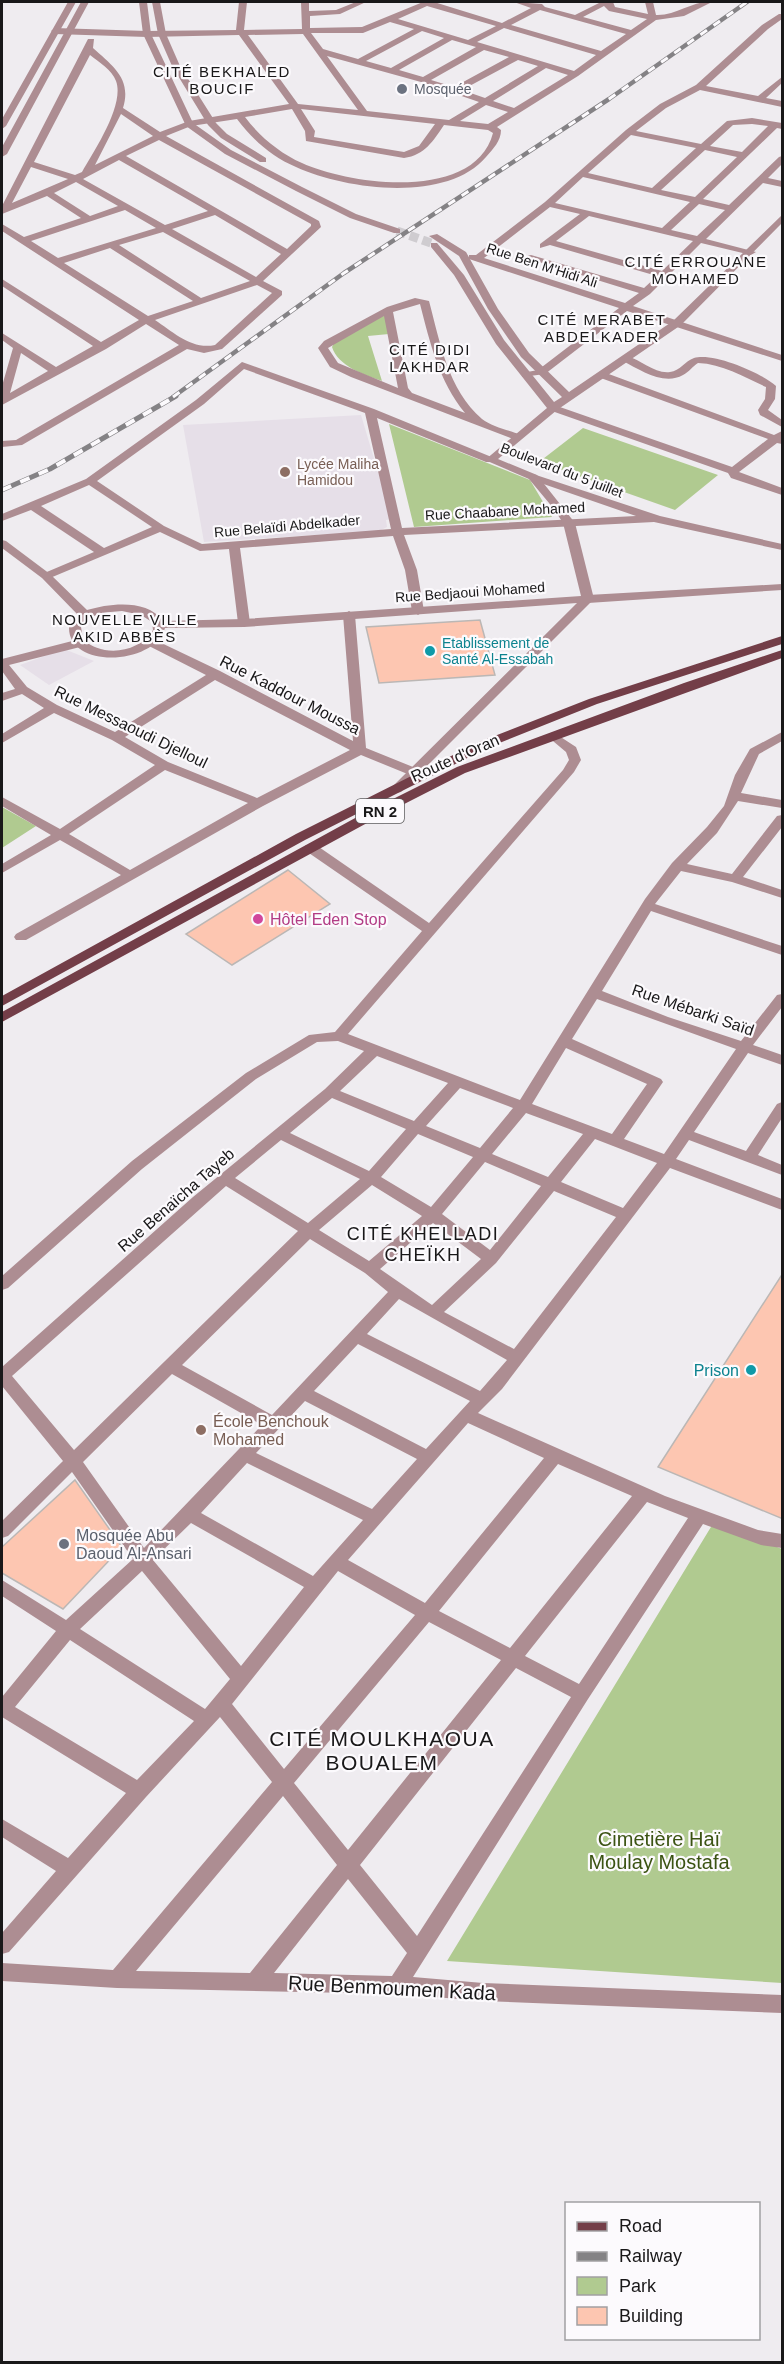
<svg xmlns="http://www.w3.org/2000/svg" width="784" height="2364" viewBox="0 0 784 2364" font-family="Helvetica,sans-serif">
<rect width="100%" height="100%" fill="#efecf0"/>
<path fill="#e6dfe8" d="M361 415 392 519 386 520 387 527 379 531 204 542 183 425Z
M64 649 94 661 49 685 20 665Z"/>
<path fill="#b0ca90" d="M385 314 389 334 368 336 382 381C364 375 338 366 332 347L335 341Z
M389 424 530 480 552 517 414 527Z
M583 428 718 475 675 510 539 462Z
M2 807 36 826 2 848Z
M714 1522 782 1549V1983L447 1961Z"/>
<path fill="#fdc6b1" stroke="#bbb7b5" stroke-width="1.5" d="M480 620 495 675 379 683 366 627Z
M288 870 330 904 232 965 186 934Z
M783 1273V1519L658 1467Z
M75 1480 122 1547 63 1609 2 1573V1547Z"/>
<g fill="none" stroke-linecap="round" stroke-linejoin="round">
<path stroke="#cfccd0" stroke-width="9" stroke-dasharray="9 4.5" stroke-linecap="butt" d="M397 231 431 243"/>
<path fill="#ad8d92" fill-rule="evenodd" d="M239 2H247L244 30 302 29 301 2H309V11L336 10 356 2H366L340 14 310 16V28L362 27 423 2H434L502 23 531 8 514 2 542 4 545 7 575 15 601 2H613L615 7 648 14 645 2H653L656 15C676 16 694 0 712 2L684 16 656 20 578 76 497 127 501 130C501 141 493 149 486 157 447 203 346 190 296 167 272 157 253 140 237 119L191 126 166 136 319 221 321 227 263 281 282 291V295L222 349 204 353 187 349 22 445 2 447V441L16 440 179 345 146 324 106 349 2 405V386L13 348 2 340V333L56 367 93 346 2 286V279L101 342 139 320 2 231V224L24 237 81 218 47 196 2 214V206L88 39H94L93 48C113 66 132 79 123 108L160 132 189 121 289 104 239 35 147 37 55 34 51 31 55 28 147 31 236 30ZM427 6 496 26 468 40 398 19ZM604 6 609 11 647 19 631 30 583 17ZM540 10 626 34 601 51 511 25ZM390 22 414 29 358 59 323 49 311 33H363ZM504 28 596 55 574 71 477 42ZM422 31 444 38 391 68 366 61ZM303 34 358 110 298 104 248 35ZM452 40 476 47 423 77 399 70ZM484 50 509 57 454 87 431 80ZM90 55C99 62 112 70 116 81 125 105 94 151 82 172L75 175 34 162ZM327 56 421 82 479 102 449 120 367 111ZM518 60 538 66 485 98 462 90ZM546 68 568 75 514 108 493 101ZM486 105 508 112 488 124 460 121ZM292 109 305 131 306 141 404 158C425 155 433 141 444 125L488 130 493 133C475 202 350 185 302 163 280 153 260 137 245 117ZM301 109 435 124 419 146 404 152 314 137 315 131ZM121 114 153 136 95 165ZM159 140 311 224V226L287 249 126 156ZM119 160 208 211 165 225 83 179ZM31 167 68 179 12 203ZM76 182 118 206 90 216 54 193ZM125 210 156 228 58 258 31 241ZM215 215 281 254 256 277 172 229ZM163 232 250 281 201 298 119 245ZM110 248 193 301 148 316 64 263ZM257 285 272 293 215 345C192 350 173 332 155 320ZM21 353 48 371 10 393Z
M779 14H782V19L768 29 706 86 758 96 782 77V83L766 98 782 101V107L700 90 666 108 636 131 701 144 727 121 752 118 782 123V129L777 128 703 199 729 205 779 157 782 156V164L768 178 782 181V187L763 183 706 239 756 252 751 255 701 243 650 294 633 306 782 355V361L627 311 545 374 522 377V373L538 370 619 308 469 259V255H476L545 202 626 130 660 104 696 85 762 25ZM752 124 768 126 742 152 710 146 733 125ZM631 135 696 148 652 188 588 173ZM705 150 737 157 695 197 661 190ZM583 177 690 202 662 228 555 203ZM699 204 725 210 697 236 671 230ZM550 207 580 214 540 244V248L550 245 657 276 644 288 531 255 523 257 639 293 625 303 484 258ZM589 216 693 241 662 271 556 241Z
M415 298 429 301C440 342 448 390 482 419 492 427 509 430 521 435V439H513L351 377 330 367 318 348 324 341 387 307ZM420 304C430 343 439 381 465 413L412 393 408 388 393 312ZM384 316 398 388 338 363 328 348Z
M627 356C641 360 655 374 670 372 680 371 685 361 694 358 713 352 762 373 776 386L775 399 768 410 782 420V427L760 415 758 410 765 399 766 387C744 377 723 364 698 363 693 366 689 372 683 375 664 386 640 370 623 361L622 359Z
M242 362 374 409 494 458V462H486L377 418 402 528 636 516 529 479 528 477 533 474 660 516 782 544V550L654 522 404 535 417 570 424 611 418 615 412 611 405 570 393 536 240 548 250 623 244 627 238 623 229 549 200 551 160 532 50 578H42V574L94 552 31 510 2 521V514L86 479 196 400ZM244 369 365 413 391 529 202 544 164 526 97 481 204 404ZM89 485 152 527 104 548 41 506Z
M598 373H606L774 435 782 431V444L777 443 739 472 782 488V495L731 478 728 473 549 410V406H557L732 467 768 439 598 377Z
M782 584V590L588 603 582 599 588 595Z
M349 611 355 615 366 748 418 769V775H410L361 755 263 806 26 940H16L14 937 16 934 121 875 60 840 2 873V864L51 835 2 806V797L60 829 155 765 112 740 54 713 2 743V734L44 708 22 694 2 701V693L15 689 2 671V659L80 639 84 640V646L9 665 27 687 57 705 115 732 206 675 149 646 147 643 153 639 220 671 353 741 343 615ZM215 680 350 750 257 798 168 762 125 737ZM165 770 248 803 130 870 69 834Z
M553 732 576 747 581 760 574 772 348 1034 520 1100 645 899 672 863 707 827 724 806 735 775 750 749 782 732V741L759 754 741 793 782 800V808L738 801 717 833 687 864 732 874 777 816 782 815V827L743 877 782 890V898L732 882 681 871 655 904 782 946V955L651 911 602 991 668 1017 741 1041 777 995 782 994V1007L753 1045 782 1055V1065L748 1053 694 1132 746 1151 777 1104 782 1102V1118L758 1155 782 1165V1175L689 1140 676 1159 782 1199V1210L670 1168 502 1389 478 1413 665 1496 758 1530 782 1534V1548L761 1545 703 1524 588 1699 413 1977 483 1983 782 1995V2013L483 2001 397 1994 117 1988 2 1981V1963L113 1970 272 1782 220 1717 146 1797 9 1952 2 1954V1933L56 1871 2 1837V1819L68 1858 126 1793 2 1717V1697L56 1631 2 1596V1580L66 1620 133 1559 72 1472 8 1536 2 1538V1521L63 1461 2 1386V1367L193 1197 325 1089 364 1051 338 1041 317 1042 256 1079 142 1169 8 1288 2 1290V1276L132 1161 246 1073 309 1035 335 1032 422 931 306 851 304 848 306 845H316L429 923 563 770 569 760 566 752 547 736ZM597 999 736 1049 664 1154 624 1139 663 1082 661 1079 572 1039ZM566 1048 647 1084 612 1134 532 1104ZM377 1056 448 1083 414 1121 340 1091ZM460 1088 513 1108 480 1148 426 1126ZM332 1098 406 1129 369 1171 290 1133ZM526 1113 583 1134 548 1177 492 1154ZM418 1134 473 1157 431 1207 381 1177ZM595 1139 657 1163 623 1208 561 1182ZM281 1140 360 1179 308 1223 235 1178ZM485 1162 541 1186 490 1250 442 1214ZM372 1185 422 1216 369 1261 319 1230ZM226 1186 298 1231 74 1450 12 1376ZM554 1191 616 1217 514 1349 444 1312 496 1263ZM433 1223 481 1259 432 1305 380 1269ZM310 1239 365 1273 388 1292 272 1415 182 1365ZM399 1299 507 1360 480 1391 367 1334ZM358 1344 470 1401 426 1449 314 1391ZM172 1374 262 1425 144 1548 83 1462ZM305 1401 417 1459 372 1509 256 1453ZM468 1423 544 1458 425 1603 348 1560ZM247 1463 363 1520 313 1576 201 1513ZM558 1464 632 1496 510 1648 439 1611ZM647 1502 688 1518 579 1684 525 1656ZM191 1523 304 1587 241 1666 153 1560ZM142 1571 230 1679 205 1709 80 1629ZM338 1571 415 1615 284 1769 232 1704ZM429 1622 501 1660 348 1850 294 1783ZM70 1640 194 1721 137 1780 15 1707ZM516 1668 571 1697 417 1936 360 1865ZM283 1796 337 1865 250 1973 136 1971ZM348 1879 407 1953 392 1976 274 1973Z"/>
<path fill="#ad8d92" fill-rule="evenodd" d="M68 2H76L6 126 2 129V119Z
M81 2H89L7 154 2 157V147Z
M139 2H147L151 34 193 123 231 150 302 187 356 214 400 229V233H394L350 218 296 191 225 154 186 126 143 34Z
M152 2H160L166 34 180 66 216 123 227 134 266 158V162H260L221 138 208 125 172 66 158 34Z
M782 215V223L681 325 557 410 498 459 537 475 575 523 594 599 401 792 396 793 390 789 577 603 244 627 165 628C155 665 68 670 69 627L78 615 42 578 2 548V540L6 541 50 574 87 610C111 603 147 599 163 621L244 619 581 596 563 523 554 509 529 479 485 460 547 408 496 344 454 275 431 247V243H437L464 275 504 340 554 402 562 397 521 357 488 309 459 256 429 236 437 234 466 252 498 309 529 353 569 392 673 321ZM122 611 141 615 152 622 153 630C139 653 102 658 83 639L81 627C90 613 107 612 122 611Z"/>
<path fill="#733e48" fill-rule="evenodd" d="M782 636V644L597 704 487 748 305 840 2 1006V996L296 834 479 742 589 699Z
M782 650V658L465 773 367 823 2 1022V1012L357 817 457 767 684 683Z"/>
<defs>
<path id="rail-far1" d="M173 397 344 273 609 99 747 2"/>
<path id="rail" d="M2 490 50 469 176 396"/>
</defs>
<use href="#rail-far1" stroke="#848285" stroke-width="4.5"/>
<use href="#rail" stroke="#848285" stroke-width="5"/>
<use href="#rail-far1" stroke="#fcfafd" stroke-width="3" stroke-dasharray="8" stroke-linecap="butt"/>
<use href="#rail" stroke="#fcfafd" stroke-width="4" stroke-dasharray="10" stroke-linecap="butt"/>
</g>
<g fill="#6b7280" stroke="#fcfafd" stroke-width="2">
<circle cx="402" cy="89" r="6"/>
<circle cx="64" cy="1544" r="6"/>
</g>
<g fill="#8d6e63" stroke="#fcfafd" stroke-width="2">
<circle cx="285" cy="472" r="6"/>
<circle cx="201" cy="1430" r="6"/>
</g>
<g fill="#0f9aa8" stroke="#fcfafd" stroke-width="2">
<circle cx="430" cy="651" r="6"/>
<circle cx="751" cy="1370" r="6"/>
</g>
<circle fill="#d1479c" stroke="#fcfafd" stroke-width="2" cx="258" cy="919" r="6"/>
<g text-anchor="middle" dominant-baseline="central" stroke-width="4.5" stroke-linejoin="round" paint-order="stroke">
<g font-size="14" fill="#5b616d" stroke="#fcfafd" text-anchor="start">
<text x="414" y="89">Mosquée</text>
</g>
<g font-size="14" fill="#191819" stroke="#fcfafd">
<text transform="translate(542 265) rotate(18)">Rue Ben M'Hidi Ali</text>
<text transform="translate(562 470) rotate(21)">Boulevard du 5 juillet</text>
<text transform="translate(505 511) rotate(-3)">Rue Chaabane Mohamed</text>
<text transform="translate(287 526) rotate(-5)">Rue Belaïdi Abdelkader</text>
<text transform="translate(470 592) rotate(-4)">Rue Bedjaoui Mohamed</text>
</g>
<g font-size="14" fill="#785e54" stroke="#fcfafd" text-anchor="start">
<text x="297" y="464">Lycée Maliha<tspan x="297" dy="16">Hamidou</tspan></text>
</g>
<g font-size="14" fill="#0d838f" stroke="#fcfafd" text-anchor="start">
<text x="442" y="643">Etablissement de<tspan x="442" dy="16">Santé Al-Essabah</tspan></text>
</g>
<g font-size="15" letter-spacing="1.5" fill="#191819" stroke="#fcfafd">
<text x="222" y="71">CITÉ BEKHALED<tspan x="222" dy="17">BOUCIF</tspan></text>
<text x="696" y="261">CITÉ ERROUANE<tspan x="696" dy="17">MOHAMED</tspan></text>
<text x="602" y="319">CITÉ MERABET<tspan x="602" dy="17">ABDELKADER</tspan></text>
<text x="430" y="349">CITÉ DIDI<tspan x="430" dy="17">LAKHDAR</tspan></text>
<text x="125" y="619">NOUVELLE VILLE<tspan x="125" dy="17">AKID ABBÈS</tspan></text>
</g>
<rect fill="#fcfafd" stroke="#5d5c5d" stroke-width="1.5" x="356" y="799" width="48" height="24" rx="4.5"/>
<g font-size="15" font-weight="bold" fill="#191819">
<text x="380" y="811">RN 2</text>
</g>
<g font-size="16" fill="#191819" stroke="#fcfafd">
<text transform="translate(290 695) rotate(27)">Rue Kaddour Moussa</text>
<text transform="translate(131 727) rotate(26)">Rue Messaoudi Djelloul</text>
<text transform="translate(455 758) rotate(-24)">Route d'Oran</text>
<text transform="translate(693 1010) rotate(19)">Rue Mébarki Saïd</text>
<text transform="translate(176 1200) rotate(-41)">Rue Benaïcha Tayeb</text>
</g>
<g font-size="16" fill="#b23c85" stroke="#fcfafd" text-anchor="start">
<text x="270" y="919">Hôtel Eden Stop</text>
</g>
<g font-size="16" fill="#0d838f" stroke="#fcfafd" text-anchor="end">
<text x="739" y="1370">Prison</text>
</g>
<g font-size="16" fill="#785e54" stroke="#fcfafd" text-anchor="start">
<text x="213" y="1421">École Benchouk<tspan x="213" dy="18">Mohamed</tspan></text>
</g>
<g font-size="16" fill="#5b616d" stroke="#fcfafd" text-anchor="start">
<text x="76" y="1535">Mosquée Abu<tspan x="76" dy="18">Daoud Al-Ansari</tspan></text>
</g>
<g font-size="18" letter-spacing="1.5" fill="#191819" stroke="#fcfafd">
<text x="423" y="1234">CITÉ KHELLADI<tspan x="423" dy="21">CHEÏKH</tspan></text>
</g>
<g font-size="20" fill="#3b5313" stroke="#fcfafd">
<text x="659" y="1839">Cimetière Haï<tspan x="659" dy="23">Moulay Mostafa</tspan></text>
</g>
<g font-size="20" fill="#191819" stroke="#fcfafd">
<text transform="translate(392 1988) rotate(3)">Rue Benmoumen Kada</text>
</g>
<g font-size="21" letter-spacing="1.5" fill="#191819" stroke="#fcfafd">
<text x="382" y="1738">CITÉ MOULKHAOUA<tspan x="382" dy="24">BOUALEM</tspan></text>
</g>
</g>
<rect width="784" height="2364" fill="none" stroke="#191819" stroke-width="6"/>
<rect x="565" y="2202" width="195" height="138" fill="#fcfafd" stroke="#a1a0a2" stroke-width="1.5"/>
<rect x="577" y="2222" width="30" height="9" fill="#733e48" stroke="#a1a0a2" stroke-width="1.5"/>
<text x="619" y="2232" font-size="18" fill="#191819">Road</text>
<rect x="577" y="2252" width="30" height="9" fill="#848285" stroke="#a1a0a2" stroke-width="1.5"/>
<text x="619" y="2262" font-size="18" fill="#191819">Railway</text>
<rect x="577" y="2277" width="30" height="18" fill="#b0ca90" stroke="#a1a0a2" stroke-width="1.5"/>
<text x="619" y="2292" font-size="18" fill="#191819">Park</text>
<rect x="577" y="2307" width="30" height="18" fill="#fdc6b1" stroke="#a1a0a2" stroke-width="1.5"/>
<text x="619" y="2322" font-size="18" fill="#191819">Building</text>
</svg>
